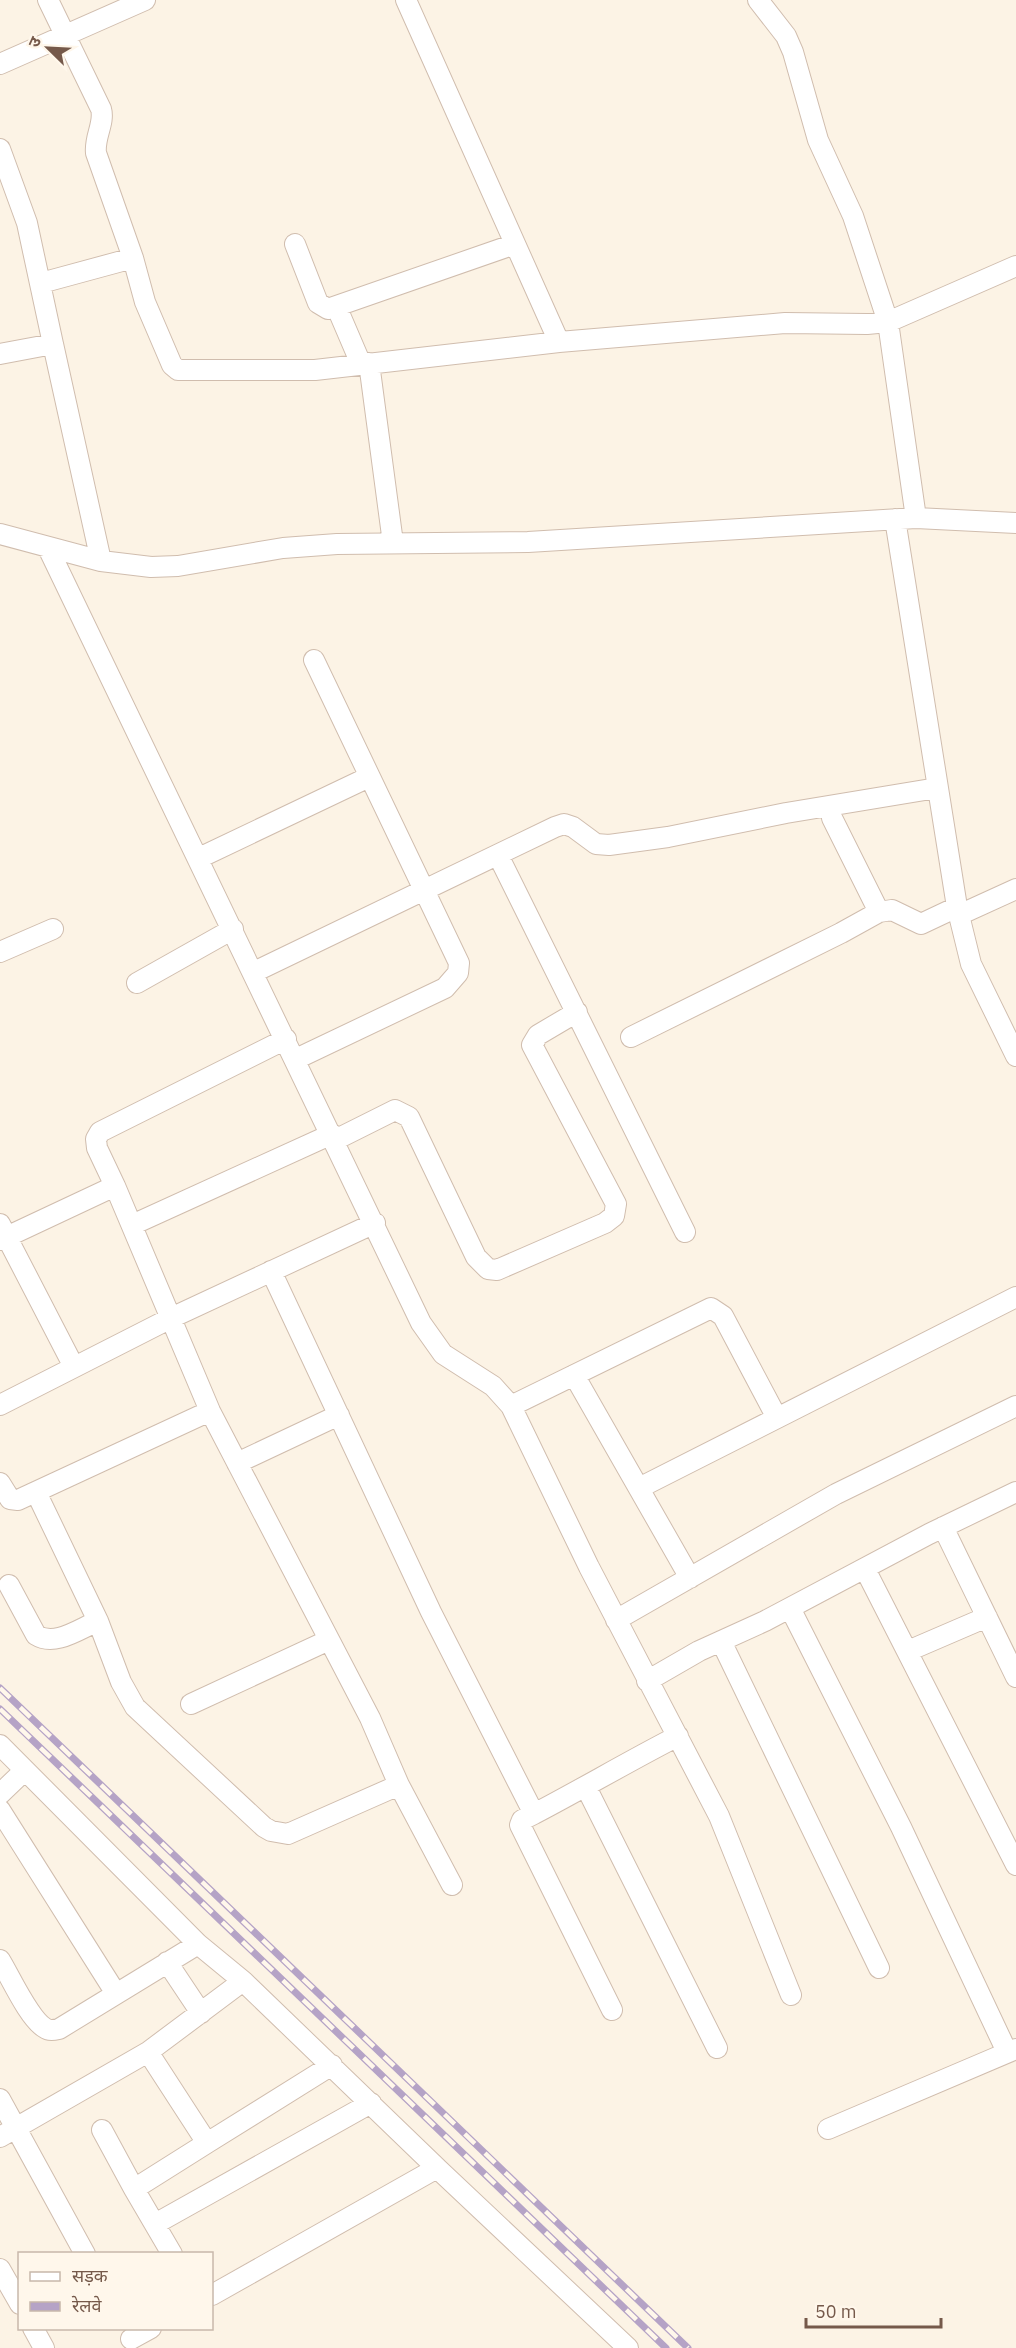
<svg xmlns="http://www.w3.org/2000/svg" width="1016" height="2348" viewBox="0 0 1016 2348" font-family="'IBM Plex Sans','Noto Sans Devanagari',sans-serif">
<rect width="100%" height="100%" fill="#fcf3e5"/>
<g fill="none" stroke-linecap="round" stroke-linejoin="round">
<defs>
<path id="minor" d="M48 0 101 109C105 123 94 137 96 153L133 258
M406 0 559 342
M758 0 786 36 793 52 818 140 853 216 888 322 916 518
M0 64 145 0
M0 149 27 223 53 344
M295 244 318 303 328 309 515 244
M41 283 133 258 145 302 172 365 178 370H315L559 342 785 323 867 324 888 322 1016 266
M337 308 361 364
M0 354 53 344 101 561
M369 363 393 543
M895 519 957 907 971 964 1016 1056
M0 534 101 561 151 567 178 566 283 548 337 544 528 542 916 518 1016 523
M48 548 421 1323 443 1354 493 1386 511 1406 589 1567 719 1816 791 1995
M832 818 879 912
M498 855 685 1232
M199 858 369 777
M959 915 1016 889
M0 952 53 929
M254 972 555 827 564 824 573 827 596 844 609 845 668 837 786 813 937 788
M137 983 233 929
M631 1037 841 933 879 912 892 910 921 924 957 907
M296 1059 445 988 458 973 459 963 314 660
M335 1140 395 1110 409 1117 476 1257 488 1269 497 1270 605 1223 614 1216 616 1204 532 1045 538 1035 577 1012
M0 1224 74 1367
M132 1225 332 1134
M0 1240 115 1186 97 1148 96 1139 100 1132 286 1039
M271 1271 431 1612 534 1814C582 1789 629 1761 678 1736
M574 1375 690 1578
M0 1405 171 1318 375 1223
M511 1406 711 1308 723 1316 777 1418
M237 1463 339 1415
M0 1483 10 1499 18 1500 210 1411
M639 1488 1016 1297
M36 1492 98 1621 121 1682 135 1707 264 1827 271 1831 288 1834 399 1785 370 1718 210 1411 115 1186
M943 1527 1016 1677
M865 1569 1016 1865
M9 1585 36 1635C55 1647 79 1629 98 1621
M790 1608 901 1827 1007 2052
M616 1620 836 1494 1016 1406
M721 1641 879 1968
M908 1651 987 1617
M647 1681 699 1651 765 1621 929 1534 1016 1492
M191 1704 329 1640
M0 1745 198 1944 243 1981
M399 1785 452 1885
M586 1787 717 2048
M0 1794 24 1771
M0 1810 115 1992
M534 1814 522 1820 520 1825 612 2010
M0 1960C10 1976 29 2019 45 2028 49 2031 54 2030 59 2029L198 1944
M167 1962 201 2013
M0 2099 85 2254
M828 2129 1016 2049
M102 2130 134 2189 207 2143 148 2052
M0 2137 148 2052 243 1981 437 2168 212 2295
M207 2143 332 2065
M437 2168 628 2348
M134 2189 172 2254
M155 2224 371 2103
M0 2269 20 2304
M33 2328 44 2348
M131 2339 151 2328"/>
</defs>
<use href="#minor" stroke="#d0bdae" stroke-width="22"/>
<use href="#minor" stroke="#fff" stroke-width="20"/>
<defs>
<path id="rail" d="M0 1688 688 2348
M0 1709 666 2348"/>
</defs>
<use href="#rail" stroke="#b5a3c6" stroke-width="7"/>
<use href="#rail" stroke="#fff7eb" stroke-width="4.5" stroke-dasharray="14" stroke-linecap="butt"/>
</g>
<rect x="18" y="2252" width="195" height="78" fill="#fff7eb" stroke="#c8b8ab" stroke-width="1.5"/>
<rect x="30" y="2272" width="30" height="9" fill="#ffffff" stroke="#c8b8ab" stroke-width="1.5"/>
<text x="72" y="2282" font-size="18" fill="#75594a">सड़क</text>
<rect x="30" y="2302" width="30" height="9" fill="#b5a3c6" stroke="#c8b8ab" stroke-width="1.5"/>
<text x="72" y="2312" font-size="18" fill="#75594a">रेलवे</text>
<g transform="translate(48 48) rotate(294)" stroke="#fff7eb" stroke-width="4.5" paint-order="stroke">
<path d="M0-4.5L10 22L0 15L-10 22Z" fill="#75594a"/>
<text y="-9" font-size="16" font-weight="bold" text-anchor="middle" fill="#75594a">उ</text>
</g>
<path d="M806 2318v9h135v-9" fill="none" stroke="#75594a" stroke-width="3"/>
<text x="815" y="2318" font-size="18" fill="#75594a" stroke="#fff7eb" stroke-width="4.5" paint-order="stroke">50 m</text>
</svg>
